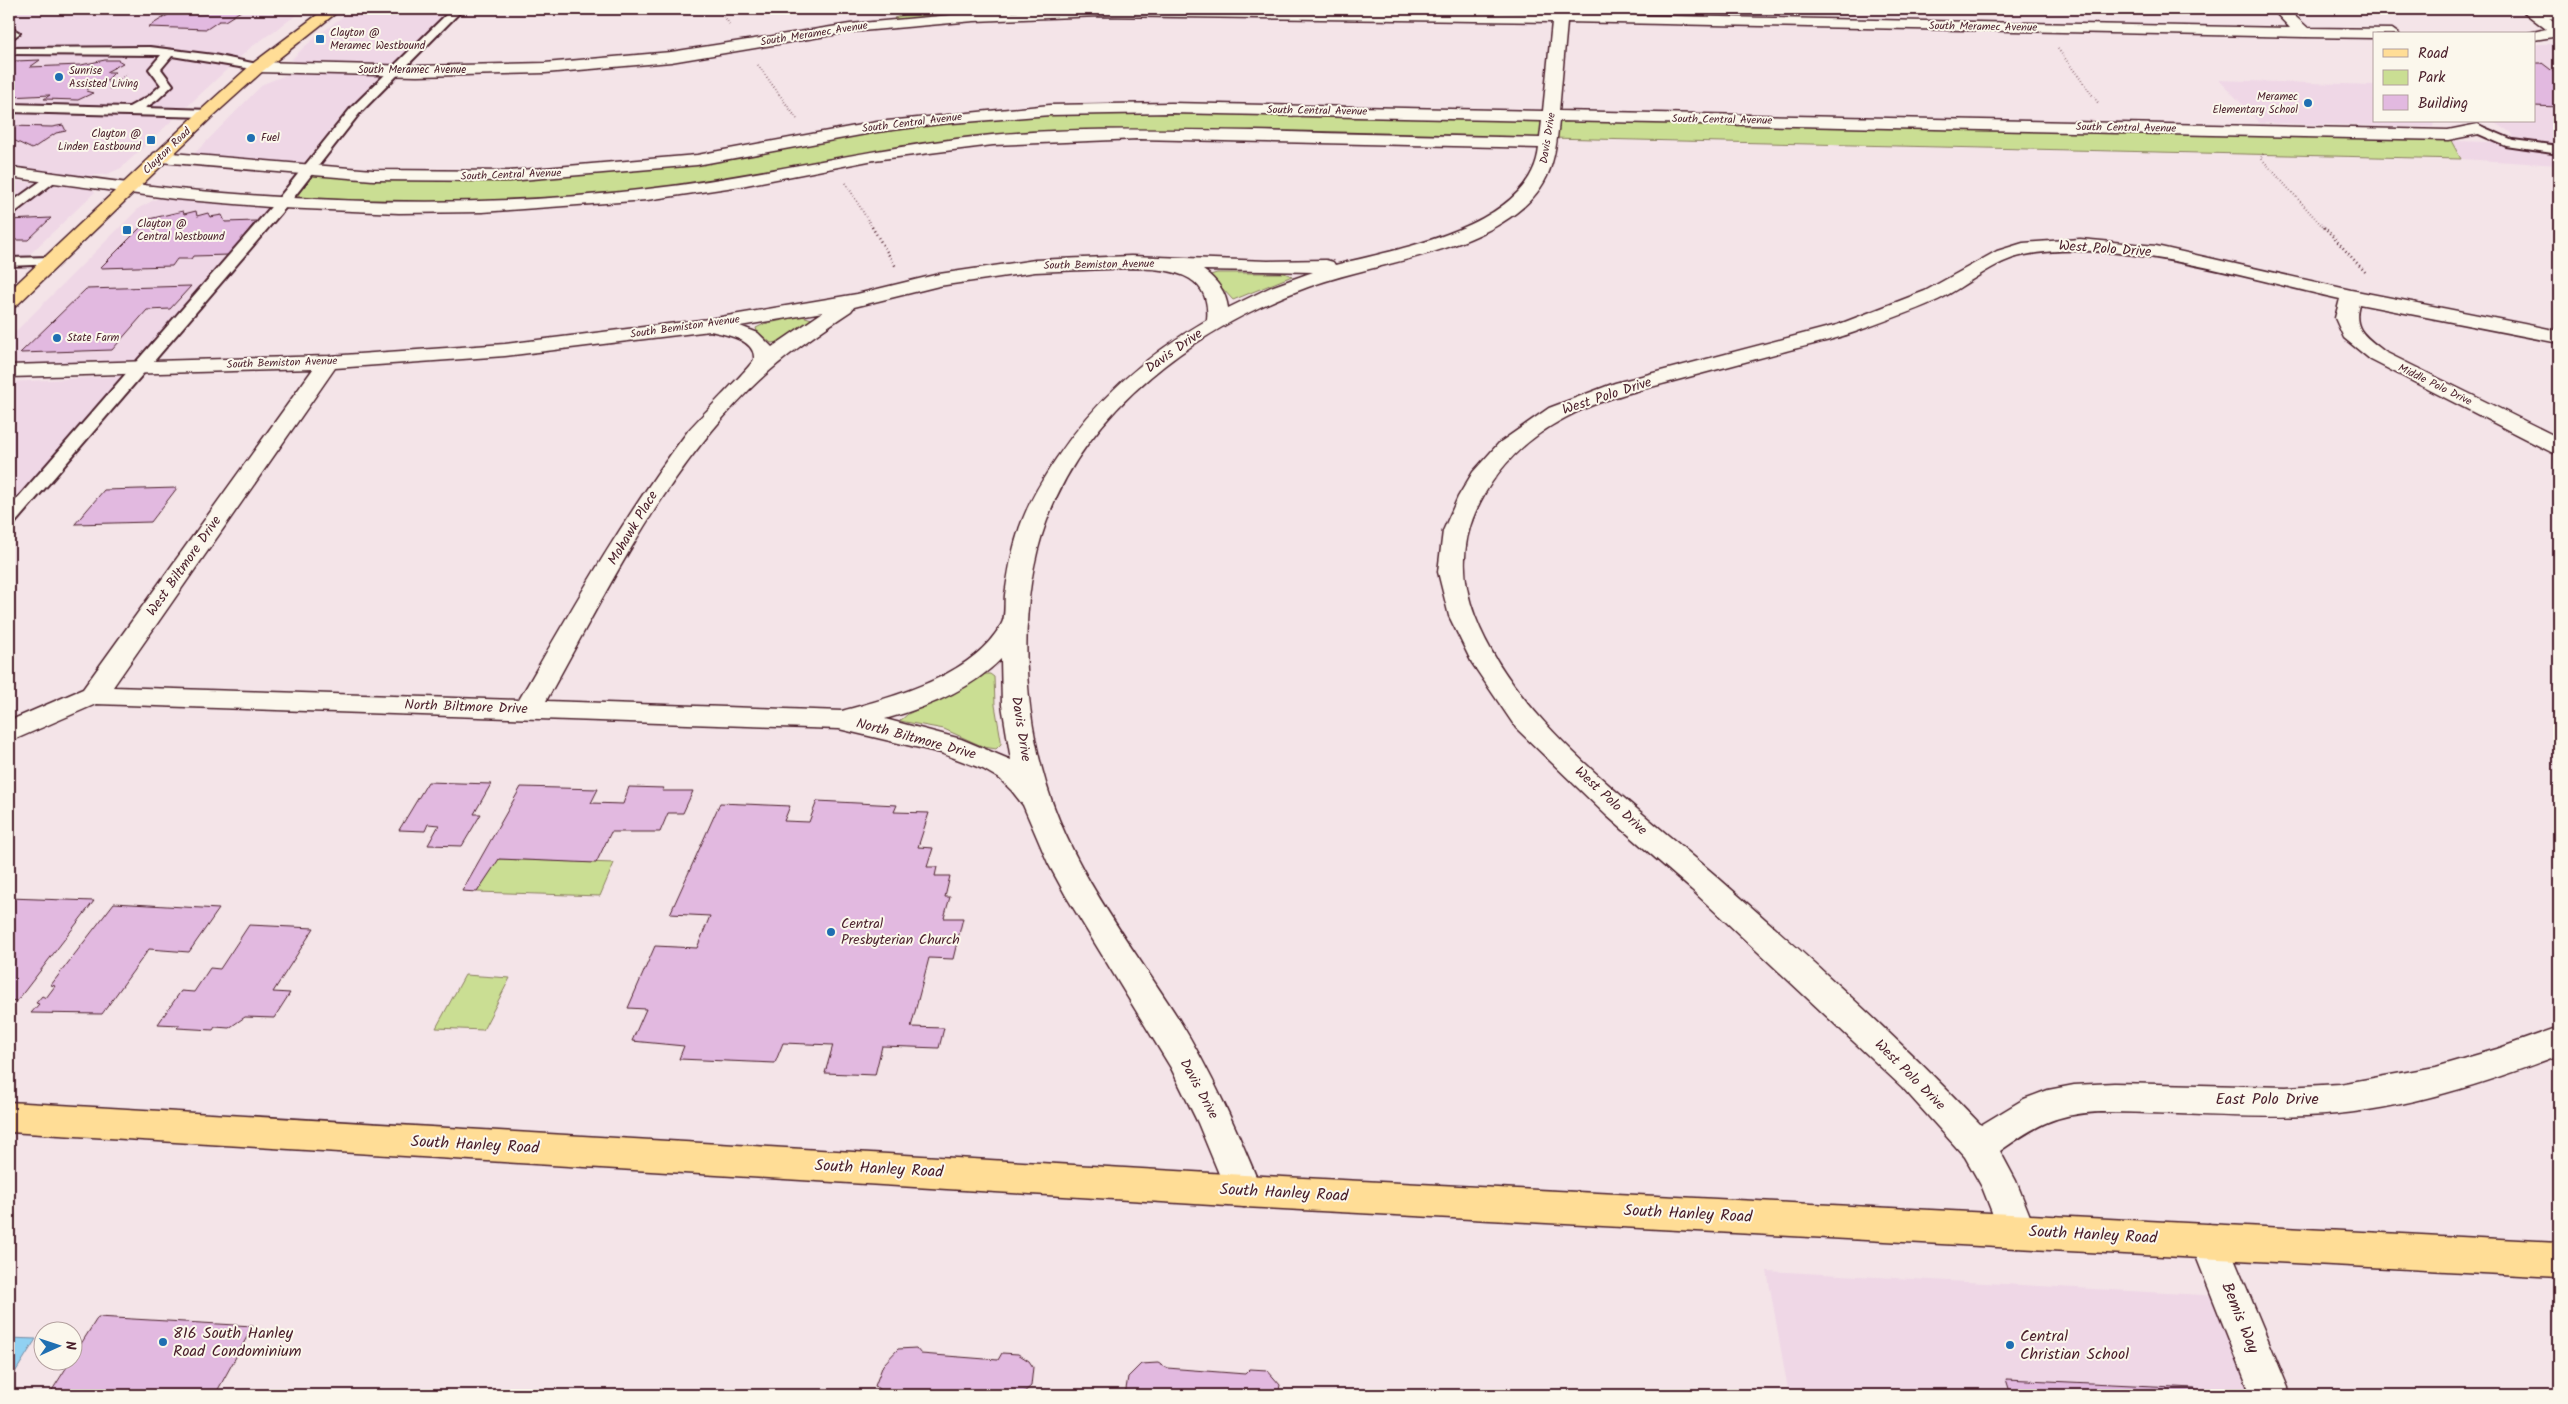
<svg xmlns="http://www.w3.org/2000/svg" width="2568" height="1404" viewBox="0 0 2568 1404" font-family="Kalam,sans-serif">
<rect width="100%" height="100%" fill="#f4e4e8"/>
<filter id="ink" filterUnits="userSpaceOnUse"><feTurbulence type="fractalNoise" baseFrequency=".02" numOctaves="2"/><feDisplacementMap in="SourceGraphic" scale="10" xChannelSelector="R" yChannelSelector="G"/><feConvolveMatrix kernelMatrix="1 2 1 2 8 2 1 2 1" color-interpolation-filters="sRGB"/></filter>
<g filter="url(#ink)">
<path fill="#efd7e6" d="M9 9H305L250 48 121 168 108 174 88 176 9 166Z
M352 9H452L392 66 309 64 291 60 304 47Z
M2534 44H2559V165L2461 159 2451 141 2491 142 2513 138 2512 133 2491 121H2534Z
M298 74 382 76 343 114 302 165 198 156 195 153 263 84 286 75Z
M2219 80 2374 85V121H2434L2433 127 2260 123Z
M17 181 91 189 95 192 9 274V186Z
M167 198 271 207 137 361 9 366V338L139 208 156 199Z
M123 376 9 508V382Z
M1767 1271 2221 1296 2260 1395H1789Z"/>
<path fill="#cade93" stroke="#8a7e5f" d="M923 9H984V10L979 13 897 20 894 18Z
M1050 110 2448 135 2461 159 1550 138 1054 137 553 203H282L307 170 435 177 638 166 820 137Z
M1217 273H1284L1292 276 1233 300 1210 275Z
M802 316 812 319 781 342 771 343 757 331 756 328 764 324Z
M984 674H990L994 677 995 705 1001 740V744L996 749 984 747 944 729 900 721 908 714 960 690Z
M499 859 614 863 600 896 477 892Z
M465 975 510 978 483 1030 436 1028Z"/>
<path fill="#91d1f2" stroke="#758aa2" d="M9 1338 36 1339 9 1382Z"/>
<path fill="#e2b9e0" stroke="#4a1f2b" d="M188 9H244L225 21H219L207 29 148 27 171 13 180 14Z
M40 60 30 67 81 65 105 60H118L123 63 106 72H115L104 83H95L86 91 93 93 78 100 44 99 50 95 9 97V65L15 61Z
M2534 63H2542L2559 76V107L2534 106Z
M63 125 66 131 56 133 32 149 9 138V126L52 127Z
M183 211 184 214 196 211 197 216 208 213 210 217 222 215 225 222 256 221 229 255 193 256 191 259H177L172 266 100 268 149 219Z
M51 218 28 240H9V220Z
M191 286 170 309 147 310 112 350 20 353 86 289Z
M177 488 151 522 75 524 104 490Z
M428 782 491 784 474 814H481L462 846 428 845 439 825 428 824 425 831 399 830Z
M521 787 598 789 591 803 623 804 629 787 664 788 662 791H693L683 813H668L660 832H611L596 863 499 859 477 892 462 891Z
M817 801 897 805 894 812 929 813 918 847 933 848 927 867H937L935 876H950L945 897H950L944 918H963L953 959 929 958 911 1027 944 1028 939 1048 882 1046 875 1075 825 1073 833 1045 783 1043 775 1063 679 1059 684 1046 632 1041 646 1009 628 1008 655 946 697 948 710 916 670 914 720 803 790 806 784 821 809 822Z
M9 898 94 901 17 1001 9 1000Z
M114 903 219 909 189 952 149 949 102 1014 31 1013 39 1004 36 1003 42 996 46 998 55 986 51 985Z
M249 925 314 928 273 992 290 993 274 1018 245 1017 229 1028 215 1027 213 1030 177 1028 180 1025 158 1024 181 991 194 992 210 968 220 969Z
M98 1317 253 1326 215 1395H49L70 1362H72V1358Z
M916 1348 921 1354 998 1360 1002 1353 1018 1354 1029 1361 1033 1367 1031 1386 1021 1395H882L883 1392 875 1386 883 1365 898 1349Z
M1158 1363 1167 1368 1245 1374 1250 1369 1267 1370 1280 1385 1278 1395H1125L1128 1377 1141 1364Z
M2006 1379 2195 1388 2198 1395H2011Z"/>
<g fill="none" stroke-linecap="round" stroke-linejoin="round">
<defs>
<path id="lane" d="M452 9H463L359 114 287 206 15 523 9 524V508L277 200 351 108Z
M2536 12 2559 13V19L2532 17 2531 15Z
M15 30 20 33 9 41V33Z
M150 47 214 55 262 65 264 67 258 70 172 56 161 69 173 85 157 100 145 108 211 110 213 113 207 117 9 112V104L129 107 149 96 161 85 149 69 161 55 9 54V48Z
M2478 125 2513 140 2559 146V154L2506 146 2474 132 2472 129Z
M52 173 58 177 57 180 14 213 9 214V204Z
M51 257 58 261 56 264 9 266V258Z"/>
<path id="street" d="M1071 9H1321L1552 13 1551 9H1565L1566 14 2290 28 2272 9H2287L2308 28 2392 29 2399 34H2374V38L2305 37 1567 22 1559 111 2448 130 2478 124 2486 129 2484 133 2448 140 1559 121C1555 161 1550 187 1516 213 1459 256 1374 263 1308 287 1198 327 1086 408 1046 523 1019 597 1022 694 1042 769 1066 863 1127 938 1178 1018 1212 1073 1238 1132 1262 1191L1257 1203 1244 1207 1231 1203 1198 1123 1171 1068 1066 896 1048 863 1023 805 1012 791 1000 779 983 769 941 753 839 729 96 704 9 742V721L83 689 313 369 9 377V365L329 356 505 344 709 319 857 294 939 274 1035 260 1131 256 1268 261 1326 260 1333 262 1335 265C1397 249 1531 227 1539 148L1138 139 993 145 874 160 741 186 647 200 482 212 399 213 282 208 175 199 9 177V167C65 174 121 183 178 189 334 204 492 208 648 189 764 176 876 146 992 135 1079 127 1167 130 1254 131 1350 134 1445 136 1540 138L1542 121 1171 113 1050 115 940 124 877 132 697 165 509 181 373 180 160 162 154 161 151 157 154 153 160 152 373 170 509 171 697 155 877 122 1050 105 1171 103 1543 111 1552 22 1100 16 974 21 850 32 671 62 545 73 417 76 258 72 250 67 258 62 417 66 545 63 671 52 850 24 974 13ZM1131 268C1167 269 1212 271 1207 320 1145 356 1096 399 1056 459 1040 483 1025 508 1017 536 1011 555 1008 575 1005 595 1004 604 1006 618 1001 625 971 677 895 696 842 711L546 701C606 593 661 478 749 390 780 359 815 335 851 311L854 307 939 286 1035 272ZM1203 270 1313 272 1271 287 1228 308C1226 292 1217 280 1203 270ZM823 312 772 347 758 333 740 326ZM710 331C724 334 756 339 754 359 753 365 697 420 688 431 624 516 572 608 519 700L113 687 335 368 505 356ZM1001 659 1002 705 1011 760 961 739 885 719C926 708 970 690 1001 659Z
M2520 9H2536L2558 24 2559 36 2534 40V34L2529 33 2546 29Z
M2080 239 2156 246 2351 290 2559 331V343L2359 304C2352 330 2366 337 2385 352L2559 438V454L2551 452 2371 360 2344 338 2335 318 2340 299C2249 279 2116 237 2025 255 1995 260 1965 287 1938 300 1911 312 1882 322 1855 332 1833 340 1809 345 1786 351 1746 362 1706 372 1666 383 1632 392 1595 401 1565 418 1525 439 1493 471 1475 513 1461 546 1462 582 1475 616 1515 721 1633 803 1715 875 1806 955 1898 1037 1981 1125L2024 1099 2048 1090 2074 1085 2114 1083 2286 1087 2340 1084 2435 1067 2497 1049 2559 1027V1055C2478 1086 2393 1113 2306 1116 2237 1119 2169 1112 2101 1112 2054 1114 2037 1125 2000 1151L2016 1181 2036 1231 2030 1243 2017 1248 2004 1243 1982 1187 1965 1157 1902 1087 1692 890 1606 815 1516 728 1472 663 1449 616 1438 572 1443 531 1458 497 1473 472 1499 443 1549 408 1615 383 1837 325 1925 291 1997 251 2023 243Z
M2209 1224 2222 1229 2291 1395H2251L2190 1241 2196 1229Z"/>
<path id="primary" d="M325 9H341L264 70 213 116 16 306 9 308V291L201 110 252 64Z
M9 1102 1244 1175 2559 1242V1277L1244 1207 9 1132Z"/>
</defs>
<use href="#lane" stroke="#4a1f2b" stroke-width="4"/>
<use href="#street" stroke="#4a1f2b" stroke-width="3"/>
<use href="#primary" stroke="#4a1f2b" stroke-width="3"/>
<path stroke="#4a1f2b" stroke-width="2" stroke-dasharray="0.5 2.5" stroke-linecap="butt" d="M719 9 730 25
M2058 49 2099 104
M758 65 797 119
M107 82 136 81
M109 89 127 73
M2263 154 2261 158 2325 229
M846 183 873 229"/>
<path stroke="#4a1f2b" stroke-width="2.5" stroke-dasharray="1 3" stroke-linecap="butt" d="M872 227 896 267
M2324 227 2367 274"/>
<use href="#lane" fill="#fbf7ec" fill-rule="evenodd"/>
<use href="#street" fill="#fbf7ec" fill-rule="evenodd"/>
<use href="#primary" fill="#ffdd96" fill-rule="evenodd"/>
</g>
</g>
<g fill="#1f6fb2" stroke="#fbf7ec" stroke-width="2">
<rect x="315" y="34" width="10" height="10" rx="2.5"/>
<circle cx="59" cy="77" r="5"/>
<circle cx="2308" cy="103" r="5"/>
<circle cx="251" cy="138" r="5"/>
<rect x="146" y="135" width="10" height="10" rx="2.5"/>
<rect x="122" y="225" width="10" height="10" rx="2.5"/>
<circle cx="57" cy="338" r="5"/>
<circle cx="831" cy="932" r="5"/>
<circle cx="163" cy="1342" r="5"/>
<circle cx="2010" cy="1345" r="5"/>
</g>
<g text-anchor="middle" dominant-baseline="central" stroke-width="4" stroke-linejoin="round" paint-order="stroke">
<g font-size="11" fill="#4a1f2b" stroke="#fbf7ec">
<text transform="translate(1983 27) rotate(1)">South Meramec Avenue</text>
<text transform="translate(814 34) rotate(-9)">South Meramec Avenue</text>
<text x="412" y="70">South Meramec Avenue</text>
<text transform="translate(1317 111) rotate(1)">South Central Avenue</text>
<text transform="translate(1722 120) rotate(1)">South Central Avenue</text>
<text transform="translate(912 123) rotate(-7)">South Central Avenue</text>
<text transform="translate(2126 128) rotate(1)">South Central Avenue</text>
<text transform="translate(1548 138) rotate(-81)">Davis Drive</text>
<text transform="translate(167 151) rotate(-44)">Clayton Road</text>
<text transform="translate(511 175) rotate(-2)">South Central Avenue</text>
<text transform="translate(1099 265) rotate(-1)">South Bemiston Avenue</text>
<text transform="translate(685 327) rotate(-8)">South Bemiston Avenue</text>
<text transform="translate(282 363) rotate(-2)">South Bemiston Avenue</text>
<text transform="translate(2435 385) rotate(26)">Middle Polo Drive</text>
</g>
<g font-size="11" fill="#4a1f2b" stroke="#fbf7ec" text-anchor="start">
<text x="330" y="33">Clayton @<tspan x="330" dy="13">Meramec Westbound</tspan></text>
<text x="69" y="71">Sunrise<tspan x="69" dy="13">Assisted Living</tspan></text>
<text x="2298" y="97" text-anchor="end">Meramec<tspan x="2298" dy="13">Elementary School</tspan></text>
<text x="141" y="134" text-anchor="end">Clayton @<tspan x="141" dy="13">Linden Eastbound</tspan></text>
<text x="261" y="138">Fuel</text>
<text x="137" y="224">Clayton @<tspan x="137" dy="13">Central Westbound</tspan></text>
<text x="67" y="338">State Farm</text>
</g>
<g font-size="14" fill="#4a1f2b" stroke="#fbf7ec">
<text transform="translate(2105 249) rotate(4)">West Polo Drive</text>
<text transform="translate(1174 351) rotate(-35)">Davis Drive</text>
<text transform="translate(1607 396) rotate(-18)">West Polo Drive</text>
<text transform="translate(633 528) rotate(-59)">Mohawk Place</text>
<text transform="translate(184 566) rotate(-55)">West Biltmore Drive</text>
<text transform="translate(466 707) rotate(2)">North Biltmore Drive</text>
<text transform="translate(1021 729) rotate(81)">Davis Drive</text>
<text transform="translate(916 739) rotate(15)">North Biltmore Drive</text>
<text transform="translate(1611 801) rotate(43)">West Polo Drive</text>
<text transform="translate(1910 1075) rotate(45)">West Polo Drive</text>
<text transform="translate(1199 1089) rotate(62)">Davis Drive</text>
</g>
<g font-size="14" fill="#4a1f2b" stroke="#fbf7ec" text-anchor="start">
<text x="841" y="924">Central<tspan x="841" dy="16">Presbyterian Church</tspan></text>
</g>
<g font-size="16" fill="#4a1f2b" stroke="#fbf7ec">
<text x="2267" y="1099">East Polo Drive</text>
<text transform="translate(475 1145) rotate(3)">South Hanley Road</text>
<text transform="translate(879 1169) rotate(3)">South Hanley Road</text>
<text transform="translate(1284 1193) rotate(3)">South Hanley Road</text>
<text transform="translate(1688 1214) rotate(3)">South Hanley Road</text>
<text transform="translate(2093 1235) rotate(3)">South Hanley Road</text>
<text transform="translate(2240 1318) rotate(68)">Bemis Way</text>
</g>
<g font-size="16" fill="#4a1f2b" stroke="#fbf7ec" text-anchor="start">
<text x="173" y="1333">816 South Hanley<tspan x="173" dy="18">Road Condominium</tspan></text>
<text x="2020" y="1336">Central<tspan x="2020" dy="18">Christian School</tspan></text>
</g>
</g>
<rect width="2568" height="1404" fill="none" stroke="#fbf7ec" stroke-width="30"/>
<rect x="15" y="15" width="2538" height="1374" fill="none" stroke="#4a1f2b" stroke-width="2" filter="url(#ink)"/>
<rect x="2373" y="32" width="162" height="90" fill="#fbf7ec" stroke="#b4a19f"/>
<rect x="2383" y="49" width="25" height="8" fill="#ffdd96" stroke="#b4a19f"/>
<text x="2418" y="58" font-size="15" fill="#4a1f2b">Road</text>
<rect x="2383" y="70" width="25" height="15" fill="#cade93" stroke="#b4a19f"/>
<text x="2418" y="82" font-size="15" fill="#4a1f2b">Park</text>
<rect x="2383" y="95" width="25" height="15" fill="#e2b9e0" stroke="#b4a19f"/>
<text x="2418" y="108" font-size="15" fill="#4a1f2b">Building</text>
<g transform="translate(58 1346) rotate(87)"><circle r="24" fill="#fbf7ec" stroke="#b4a19f"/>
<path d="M0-4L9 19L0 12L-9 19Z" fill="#1f6fb2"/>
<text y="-8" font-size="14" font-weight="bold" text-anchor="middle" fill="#4a1f2b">N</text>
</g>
</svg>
